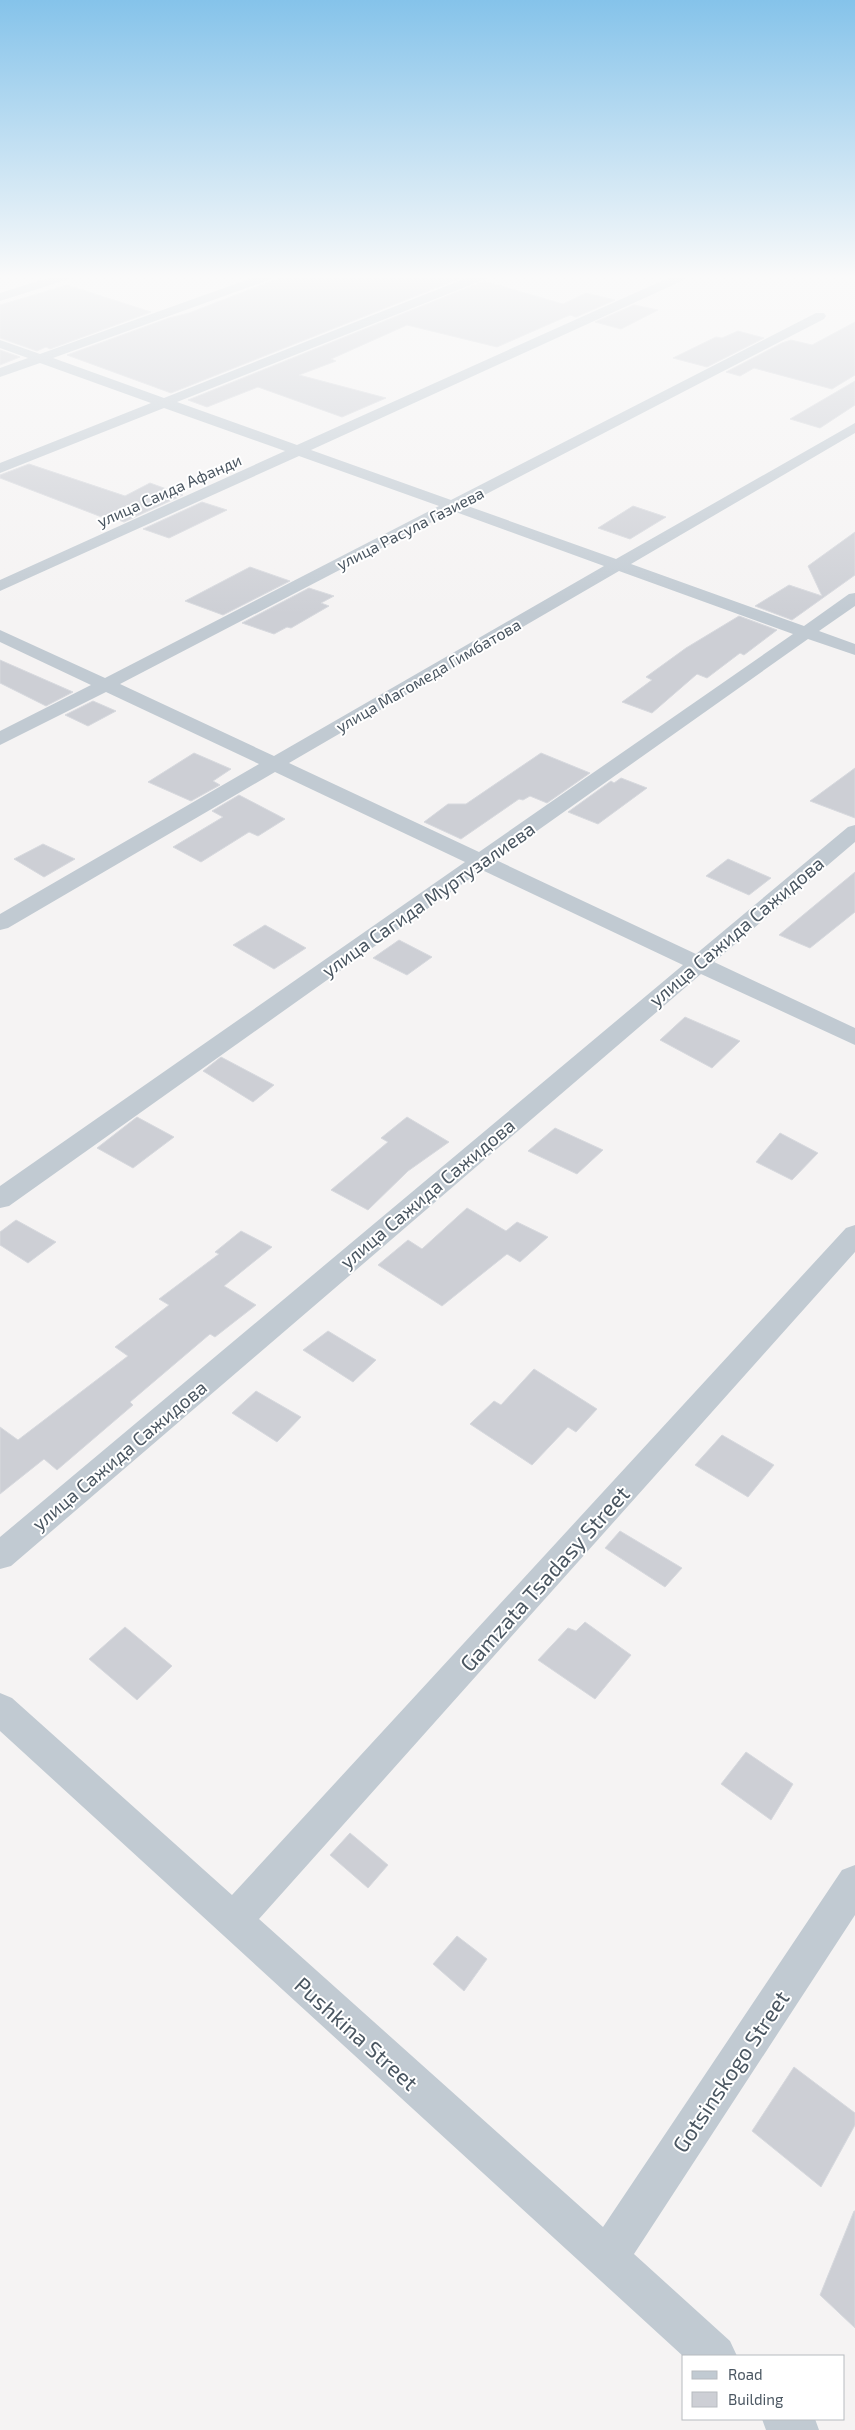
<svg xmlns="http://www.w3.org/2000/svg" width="855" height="2430" viewBox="0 0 855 2430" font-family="'Exo 2',sans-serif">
<rect width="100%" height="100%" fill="#f5f3f3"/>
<path fill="#cdcfd5" stroke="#d7d9de" d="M287 275 466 276 171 393 67 355 169 318 189 313Z
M484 281 563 304 586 293 615 300 576 317 570 315 497 347 407 325 331 359 336 361 299 375 386 398 342 417 258 387 207 407 188 400Z
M67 285 151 312 50 349 46 347 37 351 0 338V305Z
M634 305 658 310 621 329 595 322Z
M855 322V375L832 389 754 368 740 376 726 372 782 343 791 340 812 345Z
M738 331 764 338 707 367 673 358 716 337 722 338Z
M0 350 20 357 0 365Z
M855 381V405L820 428 790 419Z
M29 464 125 496 150 483 183 495 124 522 116 519 112 521 0 478V475Z
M202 502 227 510 169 538 143 529Z
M633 506 666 517 630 539 598 528Z
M855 532V575L792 620 755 606 789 585 822 596 808 566Z
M250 567 290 581 223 615 185 601Z
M309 588 334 596 321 603 329 606 291 628 287 627 274 634 242 623Z
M739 616 777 630 744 655 740 653 707 678 697 674 652 713 622 702 652 680 646 677 686 648Z
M0 660 73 692 46 706 0 683Z
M93 701 116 711 88 726 65 715Z
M194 753 231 769 213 781 220 785 191 801 148 782Z
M541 753 590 773 547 803 530 796 523 800 519 799 461 839 424 822 448 804H466Z
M855 768V818L810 801Z
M621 778 647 788 598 824 568 812 611 781 614 783Z
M239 795 285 819 258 836 249 832 201 862 173 847 223 817 212 811Z
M43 844 75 859 44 877 14 859Z
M728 859 771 878 749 895 706 876Z
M855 872V912L810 948 779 935Z
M265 925 306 948 274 969 233 945Z
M399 940 432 957 407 975 373 958Z
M685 1017 740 1041 712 1068 660 1040Z
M221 1057 274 1085 253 1102 203 1071Z
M137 1117 174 1137 133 1168 97 1148Z
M407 1117 449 1142 408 1171 368 1210 331 1190 388 1142 381 1138Z
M555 1128 603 1150 577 1174 528 1151Z
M780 1133 818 1153 792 1180 756 1162Z
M467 1208 506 1231 517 1222 548 1237 520 1262 507 1254 442 1306 378 1265 408 1240 422 1249Z
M16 1220 56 1242 28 1263 0 1245V1232Z
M241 1231 272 1247 224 1286 256 1305 215 1337 210 1334 130 1402 133 1405 57 1470 44 1459 0 1494V1427L18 1440 128 1356 115 1347 169 1305 159 1299 219 1254 215 1252Z
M328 1331 376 1360 353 1382 303 1350Z
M534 1369 597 1409 576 1432 568 1427 532 1465 470 1424 494 1401 501 1405Z
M256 1391 301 1417 277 1442 232 1413Z
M722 1435 774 1465 748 1497 695 1465Z
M620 1531 682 1568 665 1587 605 1548Z
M585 1622 631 1655 595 1699 538 1660 568 1628 576 1631Z
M125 1627 172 1666 137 1700 89 1659Z
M746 1752 793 1784 771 1820 721 1784Z
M350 1833 388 1865 368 1888 330 1855Z
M457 1936 487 1959 464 1991 433 1964Z
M794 2067 855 2113V2125L821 2187 752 2131Z
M854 2211H855V2328L820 2295Z"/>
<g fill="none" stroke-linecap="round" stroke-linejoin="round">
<path fill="#c1cad2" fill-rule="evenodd" d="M57 275H74L72 278 0 301V293Z
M260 275H276L274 278 53 358 164 398 474 275H490L488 278 177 402 297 445 675 275H684L686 277 684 280 311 450 451 500 816 313H824L826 316 824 319 465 505 616 559 855 423V433L631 564 804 626 849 594 855 593V606L819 631 855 644V655L808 639 496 860 696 954 848 827 855 825V842L714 962 855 1028V1045L701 974 11 1566 0 1569V1537L683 965 482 870 9 1206 0 1208V1186L465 862 275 772 8 928 0 930V914L259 764 106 692 0 745V731L91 685 0 642V630L105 678 439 506 299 456 0 591V580L285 451 164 408 0 473V463L151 403 40 363 0 377V368L28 358 0 348V340L40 354ZM453 511 604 566 274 756 120 684ZM619 571 793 634 479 852 289 763Z
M855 1225V1252L259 1919 603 2227 842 1870 855 1865V1915L634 2254 730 2341 737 2356 684 2357 0 1731V1693L12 1698 232 1895 846 1228Z
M762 2419H815L819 2430H766Z"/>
</g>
<linearGradient id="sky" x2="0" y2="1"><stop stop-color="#85c3ea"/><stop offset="0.45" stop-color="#fafafa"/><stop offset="1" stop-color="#fafafa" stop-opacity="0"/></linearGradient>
<rect width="855" height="615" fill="url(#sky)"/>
<g text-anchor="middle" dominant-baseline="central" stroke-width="4" stroke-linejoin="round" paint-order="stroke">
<g font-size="16" fill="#4a5661" stroke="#fff">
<text transform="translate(169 490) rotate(-24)">улица Саида Афанди</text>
<text transform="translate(410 528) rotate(-27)">улица Расула Газиева</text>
<text transform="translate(428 675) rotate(-30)">улица Магомеда Гимбатова</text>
</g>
<g font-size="19" fill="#4a5661" stroke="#fff">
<text transform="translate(428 899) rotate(-35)">улица Сагида Муртузалиева</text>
<text transform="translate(736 931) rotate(-40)">улица Сажида Сажидова</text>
<text transform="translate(427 1193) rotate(-40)">улица Сажида Сажидова</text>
<text transform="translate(119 1455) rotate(-40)">улица Сажида Сажидова</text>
</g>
<g font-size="22" fill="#4a5661" stroke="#fff">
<text transform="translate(544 1578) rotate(-48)">Gamzata Tsadasy Street</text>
<text transform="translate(357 2033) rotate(42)">Pushkina Street</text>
<text transform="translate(730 2071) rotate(-56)">Gotsinskogo Street</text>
</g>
</g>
<rect x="682" y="2355" width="162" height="65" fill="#ffffff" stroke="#b7bbc0"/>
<rect x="692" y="2371" width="25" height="8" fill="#c1cad2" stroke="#b7bbc0"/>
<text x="728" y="2380" font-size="15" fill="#4a5661">Road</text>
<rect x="692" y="2392" width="25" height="15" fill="#cdcfd5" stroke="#b7bbc0"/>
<text x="728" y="2405" font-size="15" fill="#4a5661">Building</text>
</svg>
